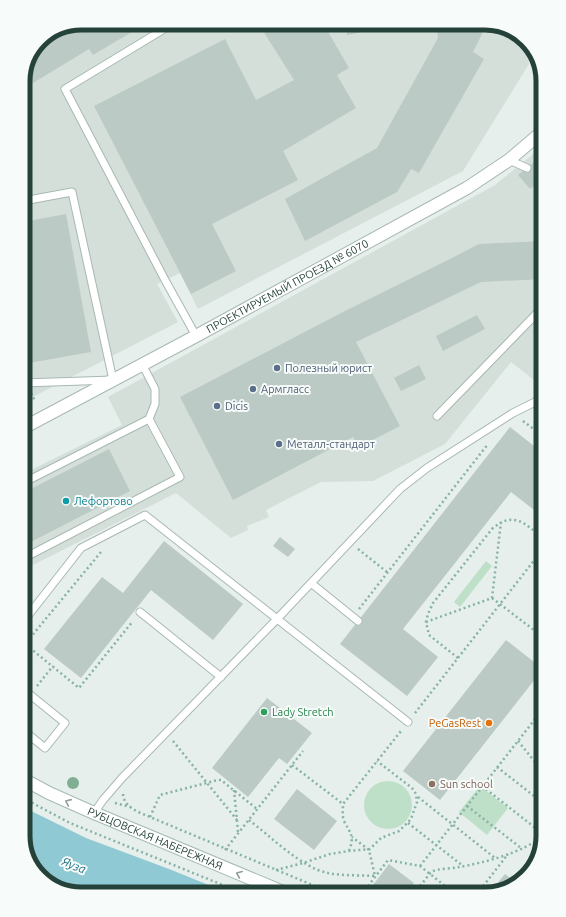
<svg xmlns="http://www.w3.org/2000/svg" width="566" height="917" viewBox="0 0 566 917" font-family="Ubuntu,sans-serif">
<rect width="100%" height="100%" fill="#e6efeb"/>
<path fill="#d4dfda" d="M81 23H489L517 33 526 43 529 64 463 171 198 309 180 273 157 284 178 322 23 402V77L40 40Z
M543 146V380L539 384 511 362 445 444 373 481 321 482 266 510 269 517 247 526 248 530 231 538 176 493 23 570V474L122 425 108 397 495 185Z"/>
<path fill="#bfe0c8" d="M486 561 492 566 460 607 454 602Z
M364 805a24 24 0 1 1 48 0a24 24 0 1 1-48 0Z
M480 786 508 808 487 835 459 812Z"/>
<path fill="#8ec9d4" d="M23 807 86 838 169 869 231 894H77L49 884 29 862 23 836Z"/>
<path fill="#bbcac4" d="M81 23H147L93 55 89 49 23 89V77L40 40Z
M258 23H323L349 68 337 75 356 108 283 151 298 180 212 224 236 271 191 294 94 106 225 39 256 100 294 80Z
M346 23H398V25L347 35Z
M436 23H481L482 34 473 52 484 59 419 173 411 169 397 192 305 241 285 199 377 148 438 38Z
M543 155V179L530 189 518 175Z
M66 214 91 352 23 364V222Z
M543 241V279L481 282 356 342 400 426 359 447 353 437 233 500 180 397 341 313 452 258 479 244Z
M477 315 485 329 443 351 436 336Z
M419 365 426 379 401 391 394 378Z
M510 427 543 453V517L511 492 403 629 438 657 407 696 340 644Z
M109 449 130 491 23 546V493Z
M280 537 295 549 288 557 273 546Z
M164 541 243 604 213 640 151 590 81 678 44 649 102 577 123 593Z
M543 593V605L537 600Z
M506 640 543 669 440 800 403 771Z
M267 698 312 733 287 764 279 758 248 797 212 768Z
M297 789 337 821 314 850 274 819Z
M389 864 414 883 411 887 406 894H368L367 893Z
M505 874 517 883 511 888 489 893Z"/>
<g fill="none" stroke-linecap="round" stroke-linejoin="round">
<defs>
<path id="service" d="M174 23 65 89 165 280 196 336
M509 160 527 168
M23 383 113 380 72 192 23 201
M437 416 543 307
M23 483 149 419
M26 557 180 477 149 419 155 404V389L142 364
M311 583 358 621
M140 612 221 677
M23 622 81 548 145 515 408 722
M23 730 45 748 65 723 23 689
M94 813 103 800 122 778 277 619 400 489 427 468 513 413 543 398"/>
<g id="minor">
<path id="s1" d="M23 428 196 336 467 188 509 160 543 131"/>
</g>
<g id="secondary">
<path id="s2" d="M23 779 49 793 94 813 288 894"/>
</g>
</defs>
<use href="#service" stroke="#a8b8b2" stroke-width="9"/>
<use href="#minor" stroke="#a8b8b2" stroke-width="14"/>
<use href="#secondary" stroke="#a4bbb3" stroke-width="14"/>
<path stroke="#86b3a5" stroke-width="2.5" stroke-dasharray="2 3" stroke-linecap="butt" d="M31 393 35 401
M523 421 543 436
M358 549 387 572
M101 552 25 644 79 688 133 621
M492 598 543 637
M359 609 488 444
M426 622 492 598 501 522
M458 658 429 635 426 622 428 614 433 603 492 529C514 510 525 524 543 538
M37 686 53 666
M415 713 543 549
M173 741 237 820
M518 741 535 762 543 777
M292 765 343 804
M497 767 543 803
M482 786 543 834
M234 790 238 832
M123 794C124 808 139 812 150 817L334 894
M418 797 495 858
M23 798 70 823 245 894
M115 803 130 807
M467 806 521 848
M150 817 160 795 218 780H221L257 809
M249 820C270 836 302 868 328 873 343 876 360 875 375 876L369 850 352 837
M408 823 463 866
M225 850 303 751
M349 851C355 836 350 833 344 821 342 816 343 810 343 804L401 731
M420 866 543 709
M276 870 303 863 330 854 349 851 370 849 381 838 399 831 411 819 417 802 416 794 412 788 377 761
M362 894 388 860 420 866 455 894
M414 894 431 872C439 868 450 869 459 867 483 863 526 852 543 835
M477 894 508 854"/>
<use href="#service" stroke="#fff" stroke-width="7"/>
<use href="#minor" stroke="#fff" stroke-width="12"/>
<use href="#secondary" stroke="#fff" stroke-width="12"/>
</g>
<circle fill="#80af93" cx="73" cy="783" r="6"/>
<defs><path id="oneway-chevron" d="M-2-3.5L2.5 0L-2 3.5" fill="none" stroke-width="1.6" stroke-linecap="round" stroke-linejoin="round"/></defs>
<g stroke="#92a09c">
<use href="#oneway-chevron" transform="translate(68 802) rotate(-156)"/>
<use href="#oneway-chevron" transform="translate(239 874) rotate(-157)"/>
</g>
<g fill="#5c6f8a" stroke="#f7fbf9" stroke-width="1.5">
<circle cx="277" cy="368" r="4"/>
<circle cx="253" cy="389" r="4"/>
<circle cx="217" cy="406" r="4"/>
<circle cx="279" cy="444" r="4"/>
</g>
<circle fill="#0f9aa8" stroke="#f7fbf9" stroke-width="1.5" cx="66" cy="501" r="4"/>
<circle fill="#2e9e5b" stroke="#f7fbf9" stroke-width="1.5" cx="264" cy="712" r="4"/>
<circle fill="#e8710a" stroke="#f7fbf9" stroke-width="1.5" cx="489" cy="723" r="4"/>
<circle fill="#8d6e63" stroke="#f7fbf9" stroke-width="1.5" cx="432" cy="784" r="4"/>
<g text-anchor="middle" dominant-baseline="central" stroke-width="4" stroke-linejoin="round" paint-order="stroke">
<g font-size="11" fill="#24423a" stroke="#f7fbf9">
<text stroke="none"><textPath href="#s1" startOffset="300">ПРОЕКТИРУЕМЫЙ ПРОЕЗД № 6070</textPath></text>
<text stroke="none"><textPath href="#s2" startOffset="145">РУБЦОВСКАЯ НАБЕРЕЖНАЯ</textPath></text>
</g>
<g font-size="11" fill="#4e5e75" stroke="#f7fbf9" text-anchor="start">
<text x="285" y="368">Полезный юрист</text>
<text x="261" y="389">Армгласс</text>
<text x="225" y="406">Dicis</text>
<text x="287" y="444">Металл-стандарт</text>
</g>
<g font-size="11" fill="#0d838f" stroke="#f7fbf9" text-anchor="start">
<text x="74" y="501">Лефортово</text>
</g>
<g font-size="11" fill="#27864d" stroke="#f7fbf9" text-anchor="start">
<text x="272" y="712">Lady Stretch</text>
</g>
<g font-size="11" fill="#c56008" stroke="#f7fbf9" text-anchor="end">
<text x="481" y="723">PeGasRest</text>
</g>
<g font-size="11" fill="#785e54" stroke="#f7fbf9" text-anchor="start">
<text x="440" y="784">Sun school</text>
</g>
<g font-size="12" font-style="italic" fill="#1c6f80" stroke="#f7fbf9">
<text transform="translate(74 865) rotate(22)">Яуза</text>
</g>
</g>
<path d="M0 0H566V917H0ZM81 30H485A51 51 0 0 1 536 81V836A51 51 0 0 1 485 887H81A51 51 0 0 1 30 836V81A51 51 0 0 1 81 30Z" fill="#f7fbf9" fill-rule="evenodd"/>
<path fill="none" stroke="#24423a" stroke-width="5" d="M81 30H485A51 51 0 0 1 536 81V836A51 51 0 0 1 485 887H81A51 51 0 0 1 30 836V81A51 51 0 0 1 81 30Z"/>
</svg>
